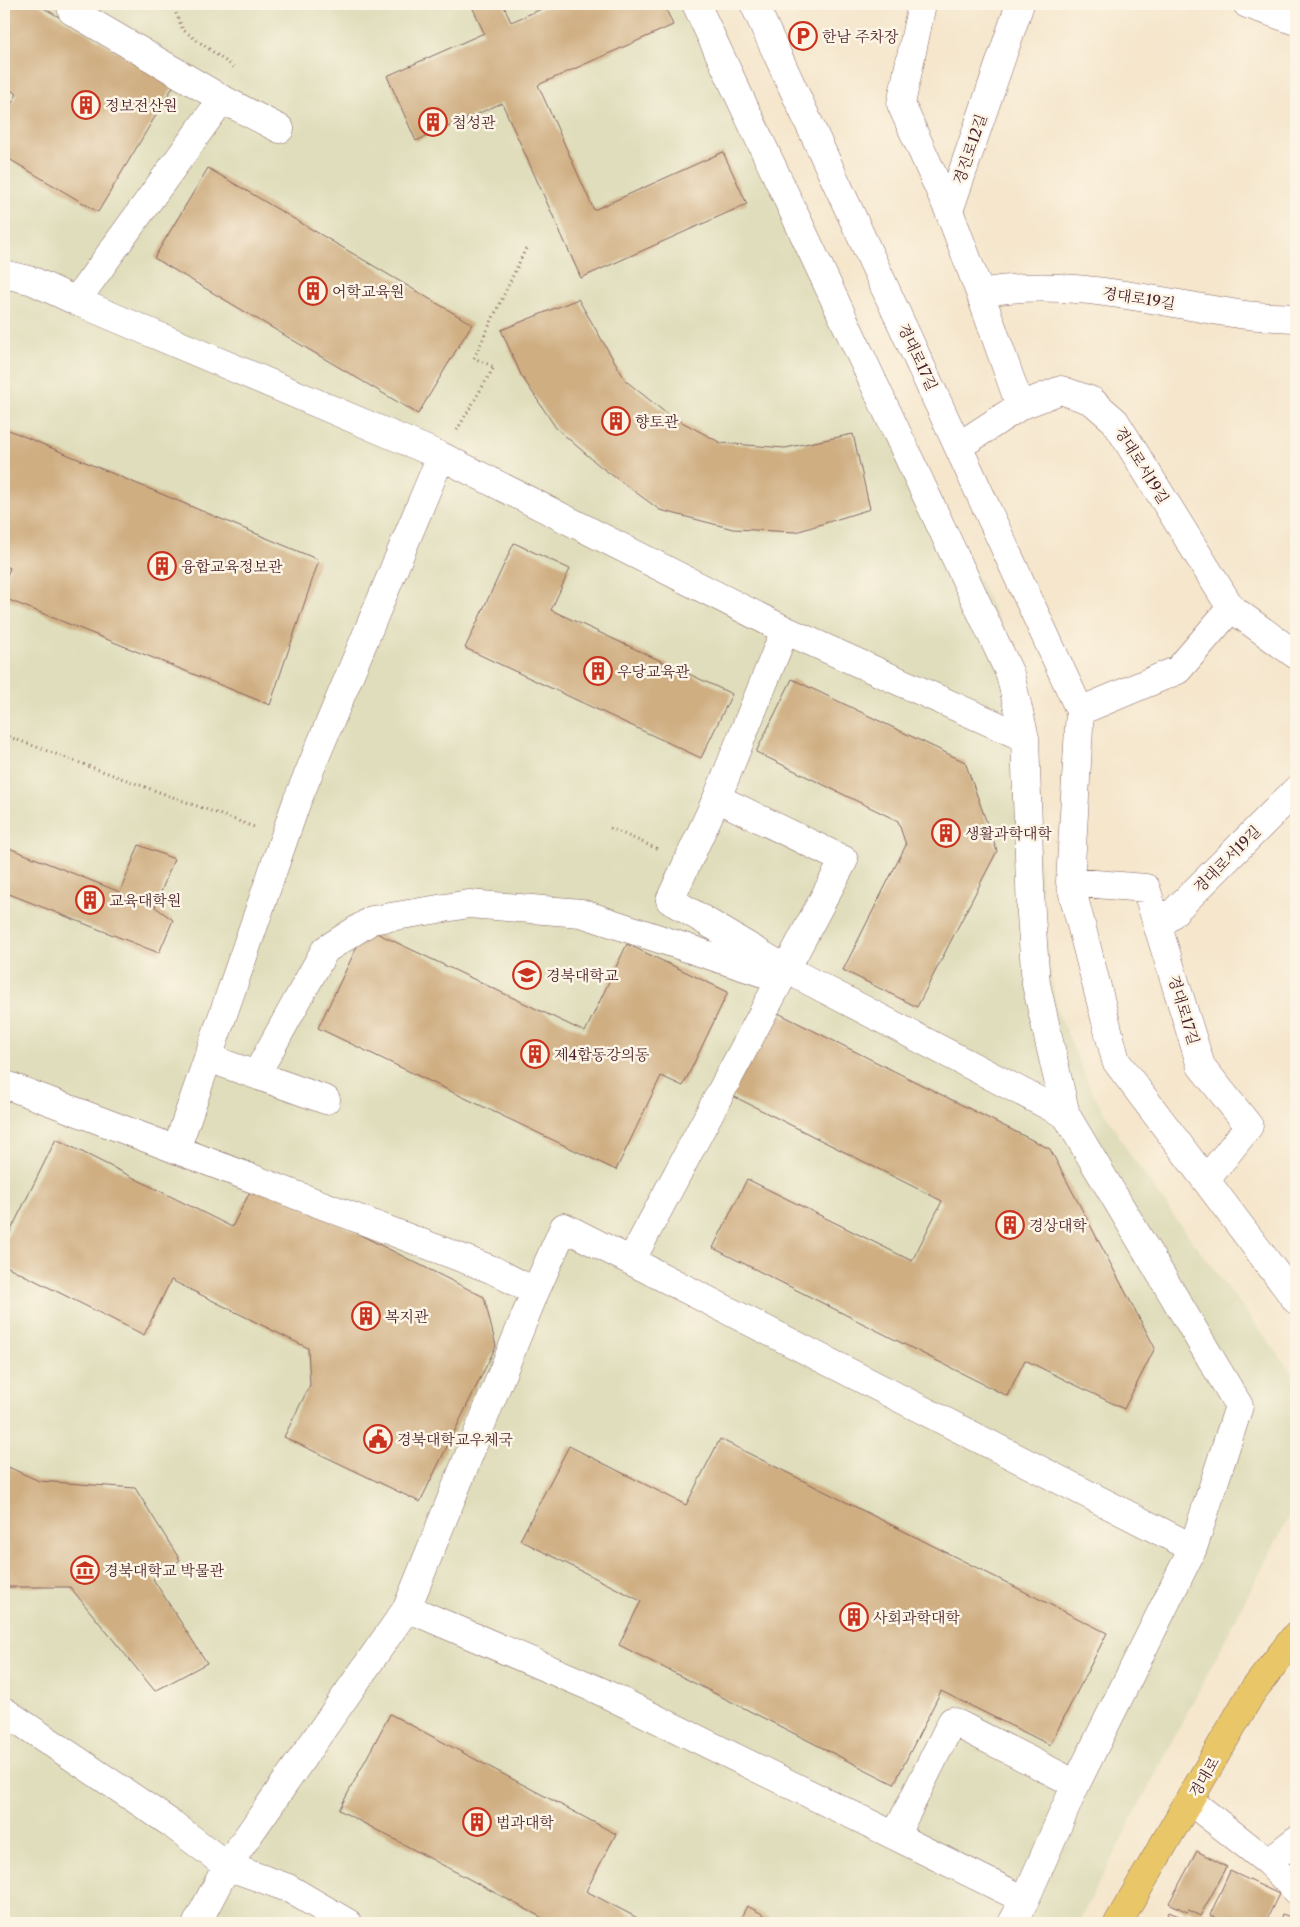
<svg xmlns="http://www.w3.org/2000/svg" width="1300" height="1927" viewBox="0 0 1300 1927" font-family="'Libre Caslon Text','Noto Serif KR',serif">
<rect width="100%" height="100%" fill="#fcf5e5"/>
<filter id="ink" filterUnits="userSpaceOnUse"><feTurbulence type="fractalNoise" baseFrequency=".02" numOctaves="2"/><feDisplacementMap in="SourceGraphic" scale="10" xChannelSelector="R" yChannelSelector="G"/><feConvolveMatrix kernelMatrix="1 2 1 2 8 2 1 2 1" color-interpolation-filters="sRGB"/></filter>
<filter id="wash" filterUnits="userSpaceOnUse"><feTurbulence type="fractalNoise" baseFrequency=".0096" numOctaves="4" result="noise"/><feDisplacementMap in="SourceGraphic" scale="20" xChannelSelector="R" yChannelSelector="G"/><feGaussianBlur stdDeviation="1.12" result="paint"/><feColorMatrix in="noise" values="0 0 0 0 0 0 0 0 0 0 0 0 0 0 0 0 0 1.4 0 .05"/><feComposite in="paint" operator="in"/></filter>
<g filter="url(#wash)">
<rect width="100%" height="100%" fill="#f5e6cc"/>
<path fill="#dfddbb" d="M4 4H710L858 327 1027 679 1045 940 1057 1009 1091 1090 1128 1151 1178 1222 1296 1378V1503L1078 1923H4Z"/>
<g id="blocks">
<path fill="#cfae82" d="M4 4H37L174 85 98 212 4 156V117L17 94 4 86Z
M471 4H503L511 22 553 4H664L673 25 538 85 594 210 723 152 747 204 581 278 502 103 416 141 387 76 484 33Z
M208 168 472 324 418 414 154 258Z
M578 299 626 381 667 414 721 443 785 448 853 434 870 509 796 532 733 529 660 510 601 467 556 428 521 375 501 330Z
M4 428 319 560 270 705 4 598V584L10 568 4 565Z
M514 543 570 569 551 610 732 694 701 758 465 648Z
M792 679 965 762 997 851 917 1007 843 970 906 845 898 821 756 752Z
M139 845 174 859 155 907 173 920 159 953 4 892V846L120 892Z
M366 928 585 1032 627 944 728 992 683 1086 661 1076 616 1170 318 1028Z
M772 1010 1050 1149 1155 1348 1124 1409 1025 1360 1007 1396 713 1248 747 1179 912 1261 942 1201 729 1094Z
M56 1139 232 1227 255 1182 484 1297 496 1346 420 1502 284 1437 310 1385 308 1348 171 1280 144 1335 4 1265V1244Z
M720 1439 1107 1633 1050 1745 941 1691 894 1784 619 1645 641 1601 520 1540 569 1446 686 1505Z
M4 1465 39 1481 135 1488 180 1560 153 1579 207 1663 155 1691 70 1587H4Z
M390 1714 616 1834 586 1891 647 1923H552L339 1810Z
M1197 1851 1227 1867 1200 1916 1189 1910 1187 1912 1169 1903Z
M1230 1871 1279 1894 1265 1923H1228L1210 1915Z
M747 1906 780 1923H738Z
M1169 1912 1196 1923H1164Z
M1282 1914 1296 1919V1923H1279Z"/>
</g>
</g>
<g filter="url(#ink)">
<use href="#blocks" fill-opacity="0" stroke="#866563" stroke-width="1"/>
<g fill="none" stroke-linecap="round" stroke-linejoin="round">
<defs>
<path id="minor" d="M71 4 72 11 222 99
M696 4 1010 674 1025 738 1031 914 1036 984 1066 1115 1239 1406 1193 1548 1076 1784 1025 1900 1012 1923
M754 4 1080 711 1070 882 1116 1061 1296 1300
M922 4 901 104 949 211
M1020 4 949 211 980 293 1020 406 1061 390 1092 401 1115 421 1231 608 1296 655
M1247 4 1296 21
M4 274 33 281 76 301 441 456 785 630 1025 738
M980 293C1069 276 1159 303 1246 315 1263 317 1280 317 1296 318
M76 301 222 99 280 129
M959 446 1020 406
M785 630 717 798 670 900 786 969 1066 1115
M1080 711 1178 670 1231 608
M1070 882 1146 888 1201 1066 1249 1126 1206 1180
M1158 928 1296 790
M208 1058 326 1100
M256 1075 325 950 372 920 469 904 581 913 781 979
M4 1084 493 1270 535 1292
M176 1150 297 801 441 456
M631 1261 1193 1548
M407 1608 600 1691 1025 1900
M4 1711 172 1824 227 1866 288 1888 348 1923
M1190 1801 1268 1862 1296 1890
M895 1836 952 1721 1076 1784
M1268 1862 1296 1840
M197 1923 227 1866 407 1608 535 1292 564 1227 631 1261 844 860 717 798"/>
<path id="major" d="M1118 1923 1252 1692 1296 1635"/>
</defs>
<use href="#minor" stroke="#866563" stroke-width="29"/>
<use href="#major" stroke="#866563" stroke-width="29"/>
<path stroke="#866563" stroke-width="3" stroke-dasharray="1 4" stroke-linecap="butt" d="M172 4 183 30 235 68
M457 430 494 367 474 358 527 246
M4 735 257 828
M610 828 660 850"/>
<use href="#minor" stroke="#fff" stroke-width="28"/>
<use href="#major" stroke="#e9c769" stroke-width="28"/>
</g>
</g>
<defs>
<symbol id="parking-ring" viewBox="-11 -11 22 22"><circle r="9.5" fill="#fcf5e5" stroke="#c8321e" stroke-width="1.5"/><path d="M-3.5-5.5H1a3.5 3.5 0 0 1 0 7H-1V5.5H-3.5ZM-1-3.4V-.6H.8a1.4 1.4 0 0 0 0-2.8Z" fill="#c8321e"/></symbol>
<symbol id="building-ring" viewBox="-11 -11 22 22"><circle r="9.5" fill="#fcf5e5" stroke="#c8321e" stroke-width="1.5"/><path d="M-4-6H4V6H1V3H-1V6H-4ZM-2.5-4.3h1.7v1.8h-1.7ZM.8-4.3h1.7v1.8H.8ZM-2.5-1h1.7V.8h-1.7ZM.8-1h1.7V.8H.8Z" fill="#c8321e"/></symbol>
<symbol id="university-ring" viewBox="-11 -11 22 22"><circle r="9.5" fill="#fcf5e5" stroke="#c8321e" stroke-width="1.5"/><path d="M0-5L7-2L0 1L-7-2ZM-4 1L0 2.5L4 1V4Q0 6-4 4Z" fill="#c8321e"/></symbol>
<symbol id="civic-ring" viewBox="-11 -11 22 22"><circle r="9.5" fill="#fcf5e5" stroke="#c8321e" stroke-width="1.5"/><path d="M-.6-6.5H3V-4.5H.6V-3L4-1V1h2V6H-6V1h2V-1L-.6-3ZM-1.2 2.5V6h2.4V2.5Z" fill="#c8321e"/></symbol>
<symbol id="museum-ring" viewBox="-11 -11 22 22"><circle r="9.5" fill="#fcf5e5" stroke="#c8321e" stroke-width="1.5"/><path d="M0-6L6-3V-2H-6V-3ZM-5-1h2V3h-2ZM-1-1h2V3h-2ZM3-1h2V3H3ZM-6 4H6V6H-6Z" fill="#c8321e"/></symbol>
</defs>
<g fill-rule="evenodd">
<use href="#parking-ring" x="787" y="20" width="32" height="32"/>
<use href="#building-ring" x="70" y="89" width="32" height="32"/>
<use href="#building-ring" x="417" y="106" width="32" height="32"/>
<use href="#building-ring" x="297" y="275" width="32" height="32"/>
<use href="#building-ring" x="600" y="405" width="32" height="32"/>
<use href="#building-ring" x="146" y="550" width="32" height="32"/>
<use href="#building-ring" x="582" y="655" width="32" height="32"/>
<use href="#building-ring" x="930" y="817" width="32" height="32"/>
<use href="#building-ring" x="74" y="884" width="32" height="32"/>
<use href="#university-ring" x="511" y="959" width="32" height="32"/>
<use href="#building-ring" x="519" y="1038" width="32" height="32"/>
<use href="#building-ring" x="994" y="1209" width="32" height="32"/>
<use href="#building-ring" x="350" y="1300" width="32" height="32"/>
<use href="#civic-ring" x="362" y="1423" width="32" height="32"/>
<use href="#museum-ring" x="69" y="1554" width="32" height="32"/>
<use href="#building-ring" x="838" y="1601" width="32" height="32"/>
<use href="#building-ring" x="461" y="1806" width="32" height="32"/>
</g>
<g text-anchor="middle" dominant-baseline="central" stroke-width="5" stroke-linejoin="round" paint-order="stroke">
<g font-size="15" fill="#4a1f2b" stroke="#fcf5e5" text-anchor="start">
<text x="822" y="36">한남 주차장</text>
<text x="105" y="105">정보전산원</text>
<text x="452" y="122">첨성관</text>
<text x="332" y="291">어학교육원</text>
<text x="635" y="421">향토관</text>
<text x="181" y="566">융합교육정보관</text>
<text x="617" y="671">우당교육관</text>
<text x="965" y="833">생활과학대학</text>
<text x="109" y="900">교육대학원</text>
<text x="546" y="975">경북대학교</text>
<text x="554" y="1054">제4합동강의동</text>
<text x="1029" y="1225">경상대학</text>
<text x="385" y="1316">복지관</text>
<text x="397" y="1439">경북대학교우체국</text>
<text x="104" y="1570">경북대학교 박물관</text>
<text x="873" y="1617">사회과학대학</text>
<text x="496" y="1822">법과대학</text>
</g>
<g font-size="15" fill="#4a1f2b" stroke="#fcf5e5">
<text transform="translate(970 149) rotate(-71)">경진로12길</text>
<text transform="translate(1139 298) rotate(9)">경대로19길</text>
<text transform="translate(918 357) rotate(65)">경대로17길</text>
<text transform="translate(1142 465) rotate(58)">경대로서19길</text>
<text transform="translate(1227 859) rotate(-45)">경대로서19길</text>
<text transform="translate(1184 1010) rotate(73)">경대로17길</text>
<text transform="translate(1204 1777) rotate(-60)">경대로</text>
</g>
</g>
<rect width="1300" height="1927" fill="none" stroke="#fcf5e5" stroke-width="20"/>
</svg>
